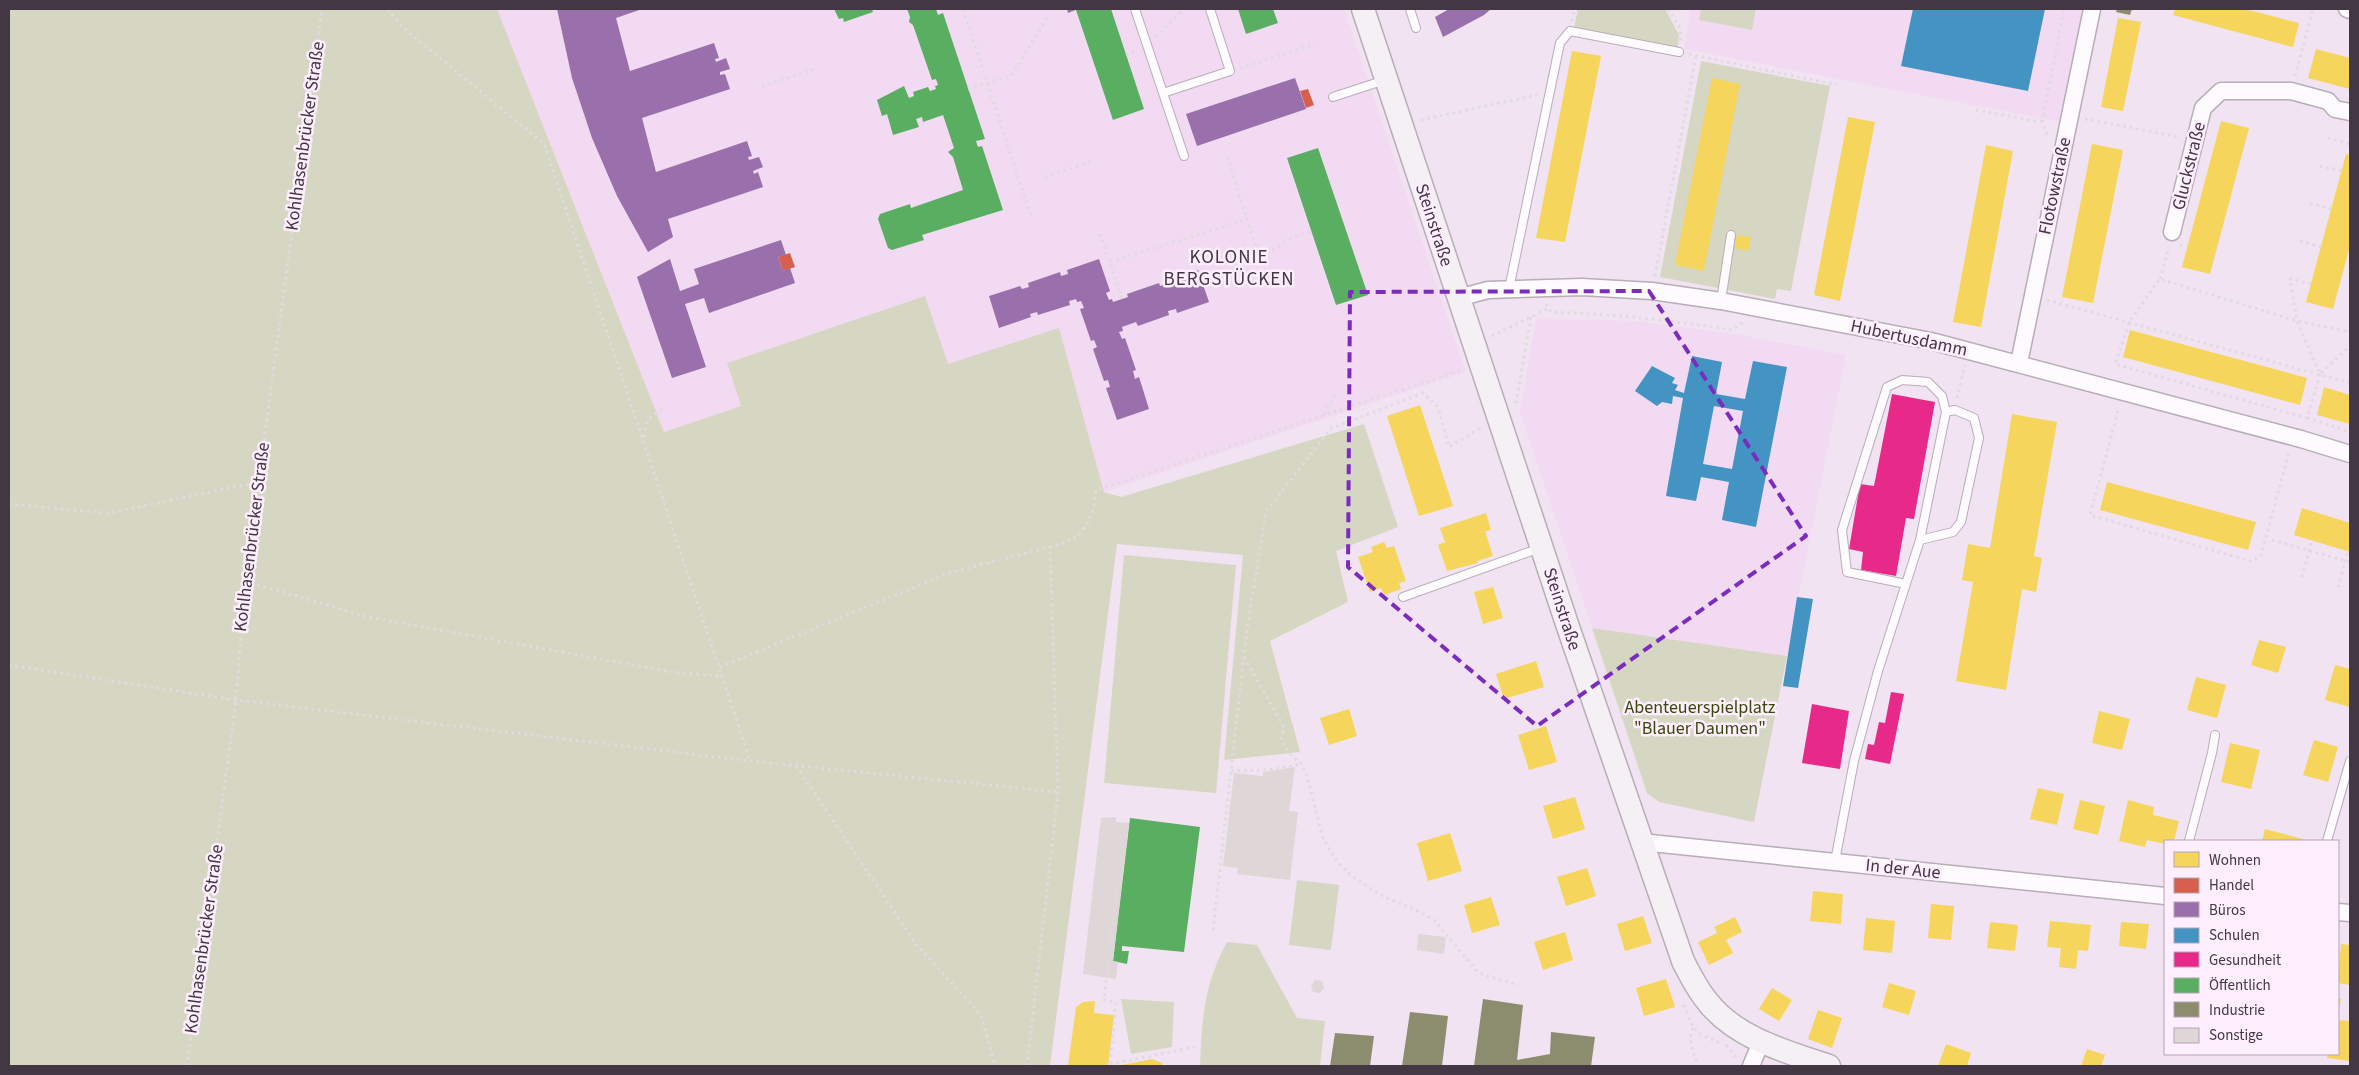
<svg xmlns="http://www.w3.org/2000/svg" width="2359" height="1075" viewBox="0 0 2359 1075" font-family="'Source Sans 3',sans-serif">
<rect width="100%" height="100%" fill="#f1e3f1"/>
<path fill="#f2daf2" d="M497 9H1344L1466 372 1104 492 1059 329 948 364 925 297 727 363 741 406 664 432Z
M1691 9H2082L2061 122 1684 49Z
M1536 319 1637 321 1740 335 1846 355 1787 656 1592 628 1520 413Z"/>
<path fill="#d6d7c3" d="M9 9H497L664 432 741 406 727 363 925 296 948 364 1059 328 1104 492 1121 497 1364 424 1398 527 1336 551 1348 602 1270 641 1300 752 1224 760 1243 555 1117 544 1050 1066H9Z
M1578 9H1665L1679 35 1678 48 1574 28Z
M1701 9H1756L1752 30 1699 20Z
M1701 61 1830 86 1791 291 1777 289 1775 299 1660 277Z
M1124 555 1236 565 1216 793 1104 783Z
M1592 628 1787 656 1754 822 1659 802 1647 793Z
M1297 880 1339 885 1331 950 1289 945Z
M1227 942 1257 945 1297 1018 1325 1021 1320 1066H1200C1202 1019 1204 984 1227 942Z
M1121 999 1174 1002 1172 1047 1131 1054Z"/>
<path fill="#f6d55c" d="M2175 9H2245L2299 23 2293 47 2173 15Z
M2118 18 2141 22 2123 111 2101 107Z
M2316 49 2350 58V89L2308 78Z
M1572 51 1601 56 1565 242 1536 238Z
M1712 78 1740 84 1704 271 1675 265Z
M1848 117 1875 122 1840 301 1814 295Z
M2221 121 2249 128 2210 274 2182 267Z
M2092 144 2123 150 2093 303 2062 297Z
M1986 145 2013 151 1981 327 1953 322Z
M2346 154 2350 155V246L2333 309 2306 302Z
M1737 235 1751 237 1748 251 1735 248Z
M2130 330 2307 378 2300 405 2123 357Z
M2324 387 2350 395V424L2317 415Z
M1420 405 1453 506 1419 516 1387 416Z
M2012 414 2057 422 2034 556 2042 558 2036 592 2022 589 2006 690 1956 681 1973 582 1962 580 1968 544 1990 548Z
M2107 482 2256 522 2248 550 2100 510Z
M2302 508 2350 523V552L2294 535Z
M1486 513 1491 530 1485 531 1493 556 1477 561 1478 563 1447 571 1438 545 1445 542 1440 528Z
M1384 542 1387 548 1394 546 1406 581 1399 583 1401 589 1384 595 1381 588 1370 592 1358 557 1373 552 1371 547Z
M1493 587 1503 618 1483 624 1474 592Z
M2259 640 2286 647 2278 673 2251 665Z
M1536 661 1544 687 1504 699 1496 674Z
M2335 665 2350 669V707L2325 700Z
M2196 677 2226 685 2217 718 2187 710Z
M1349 709 1357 736 1329 745 1320 718Z
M2099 711 2130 719 2122 750 2092 743Z
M1546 726 1557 762 1529 770 1518 735Z
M2314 740 2338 747 2328 782 2303 775Z
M2230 743 2260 750 2251 789 2221 782Z
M2038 788 2064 794 2057 825 2030 819Z
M1575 797 1585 829 1553 839 1543 806Z
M2080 800 2105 806 2098 835 2073 829Z
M2128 800 2154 807 2153 815 2179 821 2174 841H2165V844L2147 840 2145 847 2119 841Z
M2265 829 2303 839 2302 841H2262Z
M1450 833 1462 871 1428 881 1417 843Z
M1587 868 1596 896 1566 906 1557 877Z
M1813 891 1843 894 1841 924 1810 921Z
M1491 897 1500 925 1472 933 1464 905Z
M1931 904 1954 906 1951 940 1928 938Z
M1643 916 1652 943 1625 951 1617 924Z
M1735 917 1742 932 1726 940 1733 953 1709 965 1698 942 1717 933 1714 927Z
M1866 918 1895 921 1892 953 1863 950Z
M2050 921 2091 925 2088 951 2078 950 2076 969 2059 967 2061 948 2047 947Z
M1990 922 2018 925 2015 951 1987 948Z
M2121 922 2149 924 2146 949 2119 946Z
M1565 932 1573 960 1543 970 1534 942Z
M2341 944 2350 945V985L2338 983Z
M1666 979 1675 1007 1644 1016 1636 988Z
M1889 983 1916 991 1909 1015 1882 1007Z
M1772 988 1792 1000 1779 1021 1759 1009Z
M2338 999H2341L2339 1011H2338Z
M1095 1001 1094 1013 1114 1015 1108 1066H1068L1076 1007 1083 1002Z
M1818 1010 1842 1018 1832 1048 1808 1039Z
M2338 1020 2350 1021V1061L2327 1058 2328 1054H2338Z
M1946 1044 1971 1053 1967 1066H1938Z
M2087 1049 2105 1055 2101 1066H2081Z
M1152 1059 1162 1063 1163 1066H1117Z"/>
<path fill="#d6604d" d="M1308 89 1314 105 1306 108 1300 91Z
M790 253 795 267 783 271 778 257Z"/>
<path fill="#9970ab" d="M557 9H642L616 18 630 71 714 43 719 58 715 59 716 62 726 58 730 69 720 72V75L725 74 730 89 642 118 656 172 747 141 752 156 748 157 749 160 759 157 763 167 753 171 754 174 758 172 763 187 668 219 673 237 648 252 617 196 592 138 572 78Z
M1067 9H1078L1068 13Z
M1449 9H1491L1484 15 1443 37 1435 17Z
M1295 78 1306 109 1197 146 1186 114Z
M781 240 786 255 778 257 783 271 790 268 795 283 709 313 704 298 685 304 706 367 672 378 637 277 670 259 680 291 699 284 694 269Z
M1099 259 1110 291 1106 293 1109 300 1112 299 1113 302 1128 297 1127 294 1159 283 1160 286 1167 284 1166 281 1198 270 1209 302 1177 313 1176 309 1168 311 1169 315 1138 326 1136 322 1122 327 1123 331 1119 332 1122 339 1125 338 1136 370 1133 371 1135 379 1139 377 1149 409 1117 420 1106 388 1110 387 1108 380 1104 381 1093 349 1097 347 1094 340 1091 341 1080 309 1084 308 1081 301 1077 302 1076 299 1069 301 1070 305 1038 315 1037 312 1030 314 1031 317 999 328 989 296 1020 286 1022 289 1029 287 1028 283 1060 272 1061 276 1068 274 1067 270Z"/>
<path fill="#4393c3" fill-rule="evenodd" d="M1913 9H2045L2028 91 1901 66Z
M1692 356 1722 362 1716 394 1745 399 1753 361 1787 367 1756 527 1722 520 1729 482 1701 477 1696 501 1666 496 1683 398 1673 396 1672 404 1662 402 1657 406 1635 391 1652 366 1675 378 1672 383 1678 385 1675 390 1684 393ZM1714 406 1743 411 1732 469 1703 464Z
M1797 597 1813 599 1798 688 1783 686Z"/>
<path fill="#e7298a" d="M1892 394 1935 402 1914 519 1906 518 1896 576 1861 570 1863 552 1849 549 1860 484 1874 486Z
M1891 692 1904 694 1890 764 1865 759 1868 744 1874 745 1879 722 1885 723Z
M1812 704 1849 711 1840 769 1802 763Z"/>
<path fill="#5aae61" d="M834 9H872L873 12 844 22 843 18 839 19Z
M907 9H936L938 15 943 13 985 139 976 141 978 147 982 146 1003 210 922 235 924 240 892 250 888 248 878 219 880 214 910 204 911 208 963 190 953 157 948 152 954 148 943 115 923 122 922 117 916 119 919 127 893 135 887 114 882 116 877 100 904 86 909 98 914 96 913 92 928 87 930 91 936 89 935 86 938 85 936 79 932 80 913 25 909 22 910 17Z
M1079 9H1111L1144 109 1113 120 1076 10Z
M1238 9H1273L1278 23 1246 34Z
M1318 148 1368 295 1336 305 1287 158Z
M1130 818 1200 827 1184 952 1122 946V951H1129L1127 964 1113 961Z"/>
<path fill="#8c8c6e" d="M2117 9H2132L2130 15 2116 12Z
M1483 999 1523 1005 1517 1060 1550 1054 1551 1032 1595 1037 1591 1066H1474Z
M1410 1012 1448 1016 1442 1066H1402Z
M1335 1033 1374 1036 1370 1066H1330Z"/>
<path fill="#dfd6d7" d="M1295 767 1289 811 1298 812 1290 880 1237 874 1238 868 1223 866 1234 773 1263 776V772Z
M1116 817V822L1129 823 1113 961 1118 962 1116 979 1083 974 1101 818Z
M1418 934 1446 937 1444 954 1417 950Z
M1315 980 1322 981 1324 988 1320 993 1313 992 1311 986Z"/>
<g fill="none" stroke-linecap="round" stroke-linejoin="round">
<defs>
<path id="lane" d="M1135 9 1163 93
M1410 9 1416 28
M1333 97 1385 80
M1184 156 1163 93 1230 71 1210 9
M1509 289 1560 43 1570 31 1679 52
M1721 301 1731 235
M1920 540 1953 532 1961 522 1979 438 1974 418 1955 410 1946 412
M1403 597 1540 548
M2189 841 2212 753 2215 735
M2327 841 2350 761
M1835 861 1854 761 1878 671 1920 540 1946 412 1942 396 1928 382 1902 380 1887 387 1842 530 1847 572 1906 584"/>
<path id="street" d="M2347 9 2350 10
M2172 232 2203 108 2221 91H2291L2328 101 2335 109 2350 112
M1458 298 1488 290 1582 287 1652 291 1721 301 1931 341 2301 439 2350 454
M2019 363 2092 9
M1641 842 2165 896
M2338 912 2350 913
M1751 1066 1761 1042"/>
<path id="secondary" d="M1363 9 1567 624 1683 961C1690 975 1697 989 1707 1001 1735 1038 1787 1052 1829 1066"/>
</defs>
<use href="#lane" stroke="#b8adb8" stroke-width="10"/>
<use href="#street" stroke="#b8adb8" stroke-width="19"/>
<use href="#secondary" stroke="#b8adb8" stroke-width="25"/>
<path stroke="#dfdbdf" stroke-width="3" stroke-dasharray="2.5 4" stroke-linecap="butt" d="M388 9 401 26 544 144 750 760
M963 9 1031 216
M1668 9 1680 28 1681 42
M1572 21 1574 9
M1156 37 1183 9
M1689 54 1837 85
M1126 55 1137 50
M1240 68 1315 44
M2295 76 2313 9
M762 86 814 69
M968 89 1012 75 1047 18
M1976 110 2042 122 2048 137
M2085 119 2180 137
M1421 120 1537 95
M2042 122 2064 9
M2328 138 2350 144
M1227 157 1247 219
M2320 166 2342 171
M1045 177 1094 161
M2310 203 2331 209
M1100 234 1122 299
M1283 241 1311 231
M2300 241 2321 247
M2180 245 2188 247
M1110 262 1247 219 1258 254 1285 245
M1655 276 1696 56
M2160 279 2169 247
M2311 284 2290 279 2297 321 2320 374 2350 346
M2047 300 2350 383
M1546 304 1551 312C1612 314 1671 320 1731 330L1744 322
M1492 336 1549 308
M2320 374 2307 418 2115 364 2130 321 2160 279 2297 321 2350 332
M1957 398 1965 365
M1516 403 1531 317
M2118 411 2090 515 2250 561 2261 556 2289 452
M1324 414 1337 392
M2307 418 2350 432
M645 437C643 423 652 414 664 408
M9 504 109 513 258 482
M2272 540 2350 562
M2302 577 2312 540
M245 581 368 617 672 672 721 676
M2338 587 2348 551
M1244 657 1284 727 1281 740 1289 753 1302 764 1307 776 1323 839 1339 864 1353 877 1384 897 1420 912 1434 920 1478 972C1491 979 1505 979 1518 986
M9 665 236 700 750 761 1058 792
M720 667 949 573 1050 547
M796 766 916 944 981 1015 995 1066
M1231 771 1267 770 1302 764
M1213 930 1247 629 1266 512 1330 429 1423 393 1438 407 1449 447 1482 427
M1684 1005C1694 1033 1695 1032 1722 1044
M1693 1028C1687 1040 1694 1054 1698 1066
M1726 1045 1736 1058
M1110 1063 1116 1002 1104 1000 1118 879
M1110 1064 1195 1047
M187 1066 236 700 245 581 322 9
M1027 1066 1058 792 1050 547C1085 539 1092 523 1096 490L1462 370"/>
<use href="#lane" stroke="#fdfbfd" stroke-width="8"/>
<use href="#street" stroke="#fdfbfd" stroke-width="16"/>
<use href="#secondary" stroke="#f4f0f3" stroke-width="22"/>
</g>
<path fill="none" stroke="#7b2cbf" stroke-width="4" stroke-dasharray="10 6" stroke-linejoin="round" d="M1649 291 1806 536 1537 726 1348 567 1350 292Z"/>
<g text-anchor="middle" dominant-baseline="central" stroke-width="5" stroke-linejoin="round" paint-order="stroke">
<g font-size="18" fill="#423742" stroke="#feeefe">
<text transform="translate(305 136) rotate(-82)">Kohlhasenbrücker Straße</text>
<text transform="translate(2189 166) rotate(-76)">Gluckstraße</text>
<text transform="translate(2055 186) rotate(-78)">Flotowstraße</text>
<text transform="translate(1434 225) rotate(72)">Steinstraße</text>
<text transform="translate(1909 338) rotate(12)">Hubertusdamm</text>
<text transform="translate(252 537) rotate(-83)">Kohlhasenbrücker Straße</text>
<text transform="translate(1562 609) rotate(72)">Steinstraße</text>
<text transform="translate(1903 869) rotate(6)">In der Aue</text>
<text transform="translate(204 939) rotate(-82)">Kohlhasenbrücker Straße</text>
</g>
<g font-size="18" fill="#394709" stroke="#feeefe">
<text x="1700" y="707">Abenteuerspielplatz<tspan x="1700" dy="21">"Blauer Daumen"</tspan></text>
</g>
<g font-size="19" letter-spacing="1" fill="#423742" stroke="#feeefe">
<text x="1229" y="257">KOLONIE<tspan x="1229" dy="22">BERGSTÜCKEN</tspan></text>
</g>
</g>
<rect width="2359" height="1075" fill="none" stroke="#423742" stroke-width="20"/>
<rect x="2164" y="840" width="175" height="215" fill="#feeefe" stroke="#b3a5b3"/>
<rect x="2174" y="852" width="25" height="15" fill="#f6d55c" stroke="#b3a5b3"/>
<text x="2209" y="865" font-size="15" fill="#423742">Wohnen</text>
<rect x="2174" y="878" width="25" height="15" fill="#d6604d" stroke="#b3a5b3"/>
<text x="2209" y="890" font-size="15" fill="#423742">Handel</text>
<rect x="2174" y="902" width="25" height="15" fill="#9970ab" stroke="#b3a5b3"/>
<text x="2209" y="915" font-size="15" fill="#423742">Büros</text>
<rect x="2174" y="928" width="25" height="15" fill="#4393c3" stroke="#b3a5b3"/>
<text x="2209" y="940" font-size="15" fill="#423742">Schulen</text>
<rect x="2174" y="952" width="25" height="15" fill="#e7298a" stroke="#b3a5b3"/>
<text x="2209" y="965" font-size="15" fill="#423742">Gesundheit</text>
<rect x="2174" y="978" width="25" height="15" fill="#5aae61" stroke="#b3a5b3"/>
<text x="2209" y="990" font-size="15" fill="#423742">Öffentlich</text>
<rect x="2174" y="1002" width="25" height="15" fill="#8c8c6e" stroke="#b3a5b3"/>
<text x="2209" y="1015" font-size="15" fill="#423742">Industrie</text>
<rect x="2174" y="1028" width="25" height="15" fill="#dfd6d7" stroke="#b3a5b3"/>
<text x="2209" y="1040" font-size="15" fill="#423742">Sonstige</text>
</svg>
